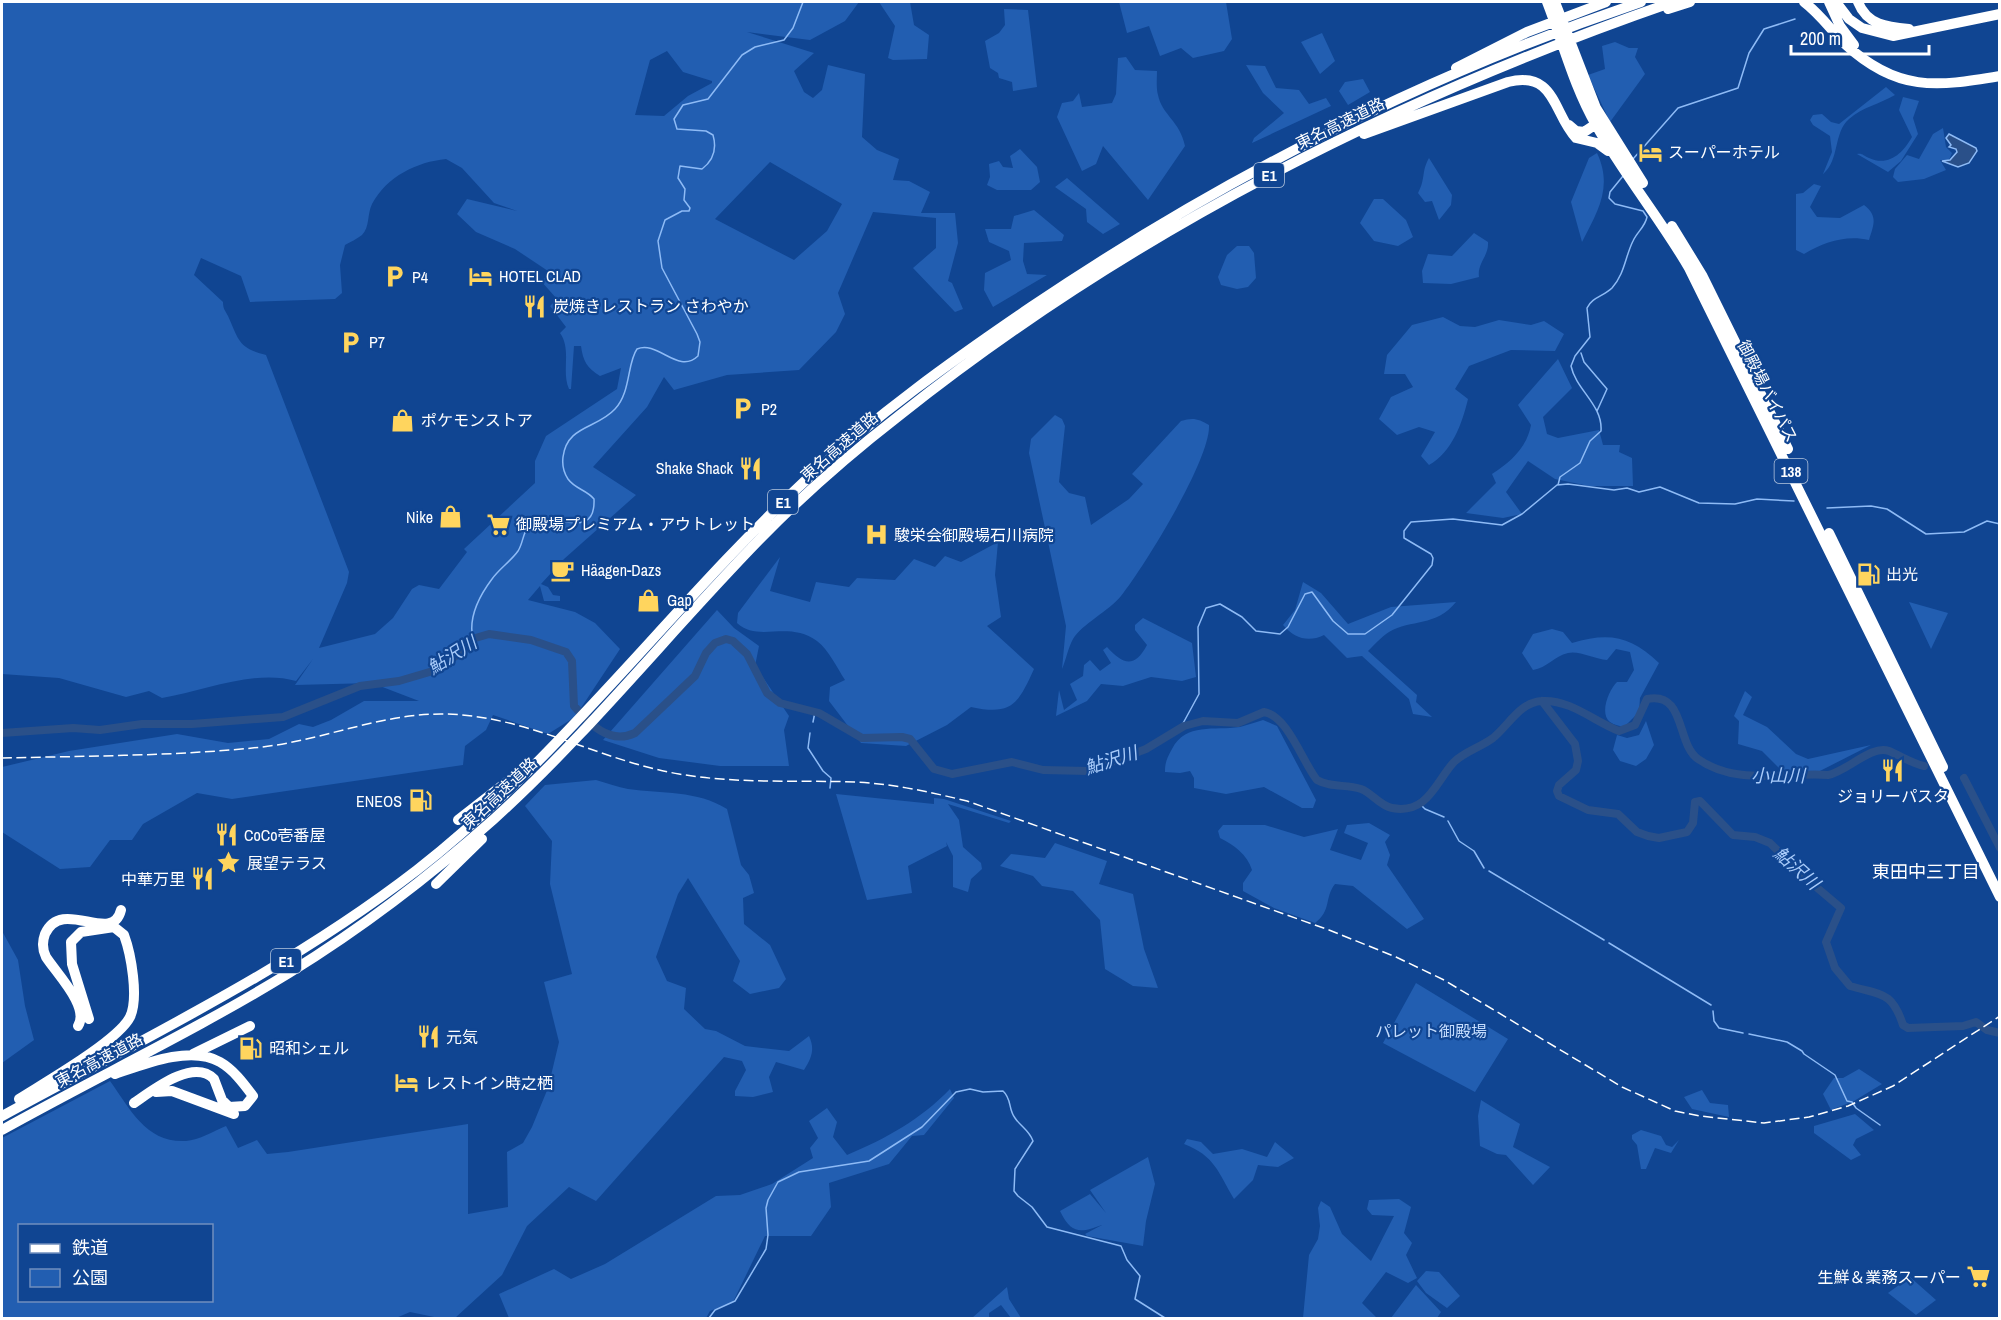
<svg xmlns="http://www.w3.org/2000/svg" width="2001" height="1320" viewBox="0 0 2001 1320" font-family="'Archivo Narrow','Noto Sans JP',sans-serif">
<rect width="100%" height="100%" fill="#104592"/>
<path fill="#225eb1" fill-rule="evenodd" d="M2 2H859L845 21 810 40 747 32 814 53 794 71 804 92 813 98 822 90 828 65 865 74 862 137 877 150 899 159 893 180 909 181 930 192 921 213H955L958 243 948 281 952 283 963 309 955 312 913 268 936 248V218L873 212 838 293 845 314 836 332 799 370 727 375 674 390 664 377 647 407 593 467 636 495 564 559 541 584 548 587 553 595 560 596V601H544L540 586 528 600 575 612 595 623 620 649 575 717 548 734 493 715 486 730 465 746 463 765 232 799 197 793 143 824 132 840H110L90 867 60 869 2 832V767L69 751 177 734 228 743 269 739 299 724 313 727 331 720 364 701H419L372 683 295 685 313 659 296 681C254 669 204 691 162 698L149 691 126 697 59 678 2 674ZM667 51 683 72 712 81V83L688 96 664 116 635 115 650 60ZM446 159 462 168 494 203 517 211 467 199 457 214 476 232 515 249 551 273 541 281 557 299 550 306 566 327 560 333C572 350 561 371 569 389H571L574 346H581C583 361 587 368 600 376L621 368 617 389 546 436 535 461V483L464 549 467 552 439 589 419 585 412 589 393 618 375 634 319 648 347 583 349 572 266 355C238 348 239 340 228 316 225 310 223 309 223 302L194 275 201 258 241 276 250 302 335 299 342 293 340 265 345 245C350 242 357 239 362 235 370 227 367 214 372 204 387 176 417 162 446 159ZM770 162 842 204 827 231 794 260 715 219Z
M879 2H910L914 25 929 35 927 59 893 60 888 58 895 26Z
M1119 2H1226L1232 39 1224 51 1193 58 1181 48 1160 56 1149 26 1127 33Z
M1004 9 1028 10 1037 87 1013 91 1012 82 999 78 998 73 990 68 985 41 999 33 1005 25Z
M1322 33 1335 61 1320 74 1301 42Z
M1615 42 1629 48H1638L1635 57 1645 74 1610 122 1588 75 1605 69 1602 46Z
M1126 57 1135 70 1157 71C1157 78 1156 88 1158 95 1162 115 1180 121 1185 146L1148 200 1103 146 1096 164 1082 171 1057 117 1062 103 1073 101 1079 93 1082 107 1112 103 1116 94 1118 58Z
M1246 65 1265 66 1276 88 1299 90 1309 104 1326 98 1331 106 1252 143 1254 138 1284 113 1263 93Z
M1363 79 1370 92 1348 105 1339 91 1345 82Z
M1886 87 1895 95C1880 104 1862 107 1849 119 1833 133 1840 160 1823 174L1832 152 1830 136 1813 125 1810 120 1813 115 1822 114 1831 122 1839 124Z
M1903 97 1919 101 1913 118 1918 134 1901 161 1888 172 1857 154C1863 153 1863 156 1869 158 1889 167 1903 153 1912 137L1899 110Z
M1943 128 1946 147 1952 153 1949 160H1940L1946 170 1924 179 1898 182 1893 177 1895 169 1907 155 1919 159 1933 134Z
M1020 149 1037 167 1040 182 1031 190H997L987 185 990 177 989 164 999 161 1003 167 1013 168 1010 156Z
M1597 153C1613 187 1598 211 1582 242L1571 202 1589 158Z
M1429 158 1452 195 1451 205 1439 220 1432 201 1425 202 1418 193C1426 178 1421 172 1429 158Z
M1067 178 1120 224 1103 234 1087 222 1086 209 1055 187Z
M1814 184 1821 186 1810 207 1817 217 1840 218 1864 205C1878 216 1874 224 1869 240 1845 235 1825 242 1804 254L1796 250V194L1803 193Z
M1374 199H1383L1406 220 1413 237 1398 246 1374 241 1360 223Z
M1034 210 1064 235 1062 241 1024 243 1023 261 1027 274 1047 275 993 307 984 290 985 273 1011 260 1009 251 989 242 985 229H1011L1014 216Z
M1474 233 1488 242C1489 256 1477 263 1479 277L1451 284 1423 283 1422 271 1428 254 1452 256Z
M1237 246H1249L1254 253 1256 278 1248 287 1237 289 1221 285 1218 277 1227 255Z
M1443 317 1460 326 1475 327 1499 320 1531 325 1544 321 1564 334 1555 351 1511 350 1469 366 1455 389 1468 399C1462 424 1452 452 1429 465L1421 456 1435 432 1419 427 1397 435 1379 419 1391 397 1413 387 1405 374H1384L1387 355 1412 325Z
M1558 359 1572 388 1543 417 1547 434 1558 438 1599 430 1603 445H1620L1619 452 1632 458 1633 486H1589L1555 479 1528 461 1506 492 1522 514 1503 518 1466 513 1496 483 1492 474C1511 462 1527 447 1531 425L1518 405Z
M1055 415 1062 419 1065 426 1059 482 1069 493 1085 497 1091 525 1129 499 1143 484 1132 474 1181 421C1193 417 1199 419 1209 425 1211 459 1144 567 1121 596 1109 611 1082 624 1073 639 1068 648 1066 660 1062 669L1066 626 1029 453 1031 439Z
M998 542 995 575 1001 617 987 626 1034 669C1018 704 1012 716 971 707L947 725 906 746 861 743 829 701 830 687 845 680C837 668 829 650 817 641 788 620 758 643 737 623L738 613 780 557 770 591 810 602 816 582 849 587 857 578 895 580 914 559 935 567 945 556 961 562Z
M1303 582 1321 593 1348 624 1391 607 1456 602C1436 627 1411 619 1389 632 1381 637 1374 645 1368 651L1417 695 1416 702 1432 717 1413 714 1409 699 1362 656 1347 658 1324 635C1308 643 1294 638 1283 625L1295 610Z
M1909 602 1948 613 1931 649Z
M717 610 734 628 759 646 754 671 762 676 789 716 784 730 789 766H720L659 758 603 740Z
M1143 618 1192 643 1196 677 1182 681 1151 677 1123 686 1101 684 1087 701 1056 716 1059 690 1064 710 1077 700 1070 684 1083 676 1084 665 1090 660 1100 671 1111 663 1103 650 1107 647C1123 665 1135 668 1147 645L1135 630V625Z
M1552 629 1563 632 1572 643C1609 632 1631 636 1659 663L1640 698 1639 712 1624 727C1620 726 1614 725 1610 722 1599 713 1609 690 1617 682H1627L1634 670 1630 652 1616 649 1607 660C1595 659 1578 650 1568 653 1554 656 1547 668 1533 670L1522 653 1533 634Z
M1745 691 1752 697 1743 715 1767 727 1796 754 1808 759 1871 745 1814 774 1780 769 1762 751 1738 744 1739 721 1734 716Z
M1263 720 1277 726 1316 800 1313 808H1302L1264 787 1226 794 1194 788V778L1190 771 1180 773 1165 772C1165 762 1167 758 1172 749 1186 722 1214 731 1240 727 1248 725 1256 722 1263 720Z
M1646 721 1654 745 1646 759 1636 766 1620 761 1613 750 1617 735 1627 738 1639 735Z
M596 780C607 783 618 787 628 789 662 794 697 790 727 809L741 865 749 875 754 893 743 898 744 924 770 945 786 979 779 988 750 994 733 981 740 961 688 878 678 894 656 957 667 981 686 988 684 1009 705 1029 716 1031 745 1046 789 1051 809 1036C815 1049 812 1057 804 1070L776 1062 769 1077 773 1092 753 1097 735 1096V1091L746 1070 742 1061 724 1057 596 1201 569 1187 527 1226 502 1275 455 1318H439L410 1312 396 1318H2V1138L110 1081C131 1110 146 1143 186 1141 199 1140 214 1131 226 1126L238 1148 257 1140 267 1154 288 1152 468 1124V1214L508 1207 507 1152 523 1143 532 1127 548 1088 559 1042 544 982 572 974 550 884 552 841 525 806 545 785ZM20 1226H212V1300H20Z
M836 794 934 804V798L944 799 1011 821 1009 823 948 804 959 820 963 847 981 863 982 869 971 879 968 892 953 887V856L946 842 947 846 908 866 912 893 867 900Z
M1369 823 1390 835 1385 842 1390 855 1387 865 1424 919 1407 929 1353 886 1335 884C1324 898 1332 910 1315 923L1274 908 1243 891V883L1252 870C1247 854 1234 845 1220 838L1218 831 1223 825H1265L1304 837 1338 829 1330 850 1361 860 1368 843 1344 833 1347 825Z
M1055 843 1107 861 1099 884 1133 894 1144 949 1158 988 1133 986 1105 969 1100 920 1073 891 1042 886 1033 876 1000 866 1011 854 1045 858Z
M2 931 18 960 25 1006 34 1040 2 1063Z
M1416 983 1508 1039 1475 1092 1383 1043Z
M1859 1069 1882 1084 1854 1101 1831 1110 1823 1094 1834 1078H1843Z
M950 1089 954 1098 924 1135 912 1136 889 1164 829 1183 831 1207 811 1236H765L733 1302 710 1311 706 1318H509L499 1294 554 1269 571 1279 605 1264 716 1196 740 1195 772 1184 813 1158 810 1148 818 1138 809 1121 827 1108 837 1122 833 1137 847 1155C887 1138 920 1120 950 1089Z
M1702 1090 1710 1103 1728 1105 1729 1117 1692 1109 1684 1097Z
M1481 1100 1520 1124 1513 1147 1550 1167 1533 1185 1506 1155 1497 1154 1480 1146 1478 1116Z
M1855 1114 1874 1130 1856 1139 1853 1145 1861 1155 1851 1160 1814 1133V1126Z
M1641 1130 1661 1136 1666 1145 1672 1147 1679 1140 1671 1153 1655 1148 1646 1169H1641L1637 1145 1632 1139V1135Z
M1187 1139 1201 1142 1213 1154 1242 1149 1267 1157 1275 1142 1294 1158 1278 1167 1258 1165 1253 1180 1234 1199C1218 1172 1215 1156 1184 1144Z
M1148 1157 1155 1184 1146 1221 1143 1246 1087 1236 1085 1234 1102 1225C1082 1232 1072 1236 1060 1211L1090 1194 1106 1213 1090 1190Z
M1399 1199 1411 1207 1404 1233 1412 1243 1406 1255 1417 1278 1408 1283 1386 1272 1362 1303 1377 1318H1303L1309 1255 1318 1239 1320 1226 1318 1208 1321 1201 1330 1207 1342 1234 1371 1261 1394 1216 1372 1215 1367 1209 1369 1200Z
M1426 1271 1439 1272 1460 1296 1447 1308 1426 1293 1417 1281Z
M1910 1277 1936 1300 1916 1315 1888 1293Z
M1416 1285 1441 1312 1437 1318H1391Z
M1007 1287 1009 1299 1021 1318H1011L1001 1305 989 1313V1318H972Z"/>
<path fill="#2a5089" stroke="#8ebbf6" stroke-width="1.5" d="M1949 134 1976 148 1977 151 1969 163 1958 167 1942 161 1950 160 1957 152 1956 149 1949 147 1951 145 1946 138Z"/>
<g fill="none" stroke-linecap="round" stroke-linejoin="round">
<path stroke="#8ebbf6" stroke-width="1.5" d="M1633 159 1678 108 1738 88 1749 53 1764 29 1795 19
M1581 353 1584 362 1607 389 1597 411
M1558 485 1560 477 1580 463 1590 441 1601 431C1603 405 1576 390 1571 366L1575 356 1590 337 1587 308C1592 297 1604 296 1612 288 1625 273 1625 257 1633 241 1637 232 1645 227 1647 217L1643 211 1615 204 1609 198 1610 192 1623 176
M1827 508 1871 506 1887 509 1926 534 1964 532 1987 521 2000 524
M473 639C468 618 480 595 492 579 499 569 511 561 518 551 524 542 522 530 533 523 551 510 596 543 594 499 587 490 575 489 568 479 564 473 562 465 563 457 567 425 597 429 615 409 631 392 627 363 637 349 658 340 678 375 698 356L700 342 697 334 662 268 658 241 665 220 682 211H689L690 208 684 200 685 189 678 178 680 166 702 169C714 160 717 149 713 135L706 131 677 129 674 119 683 105 708 99 742 55 755 47 784 40 793 28 803 2
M813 722 815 712
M1181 727 1199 694 1198 627 1206 608 1220 604 1242 617 1256 631 1280 634 1288 627 1305 594 1312 592 1333 621 1348 634H1365L1392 615 1432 565 1433 558 1431 554 1404 538V531L1411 522 1453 519 1502 525 1522 514 1557 485 1568 484 1614 490 1627 488 1639 492 1660 487 1699 503 1735 504 1757 499 1794 501
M810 733 808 748 823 771 831 778 830 788
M1419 803 1425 809 1444 817
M1448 821 1459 841 1474 851 1484 868
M1489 871 1604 940
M1609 943 1711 1005
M1713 1011 1714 1021 1719 1028 1743 1033
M1749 1034 1787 1042 1802 1051 1804 1054 1835 1075 1847 1101 1852 1102 1856 1108 1880 1125
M709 1318 715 1310 735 1301 766 1249 768 1235 766 1208 768 1200 778 1182 799 1172 869 1161 922 1127 956 1092 970 1089 983 1092 1003 1091C1012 1099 1008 1109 1015 1118 1021 1127 1029 1130 1033 1141L1015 1169 1014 1191 1018 1196 1032 1207 1047 1227 1121 1246 1127 1260 1140 1276 1135 1299 1165 1318"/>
<path stroke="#2a5089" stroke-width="8" d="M1542 701 1575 744 1578 761 1576 770 1559 785 1557 791 1559 796 1588 810 1618 814 1637 832 1648 836 1659 838 1687 832 1693 823 1695 802 1700 801 1733 835 1755 837 1770 843 1802 875 1841 908 1826 942 1835 968 1850 986C1881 995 1892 991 1903 1025L1908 1028 1963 1026 1976 1022 1987 1030 2000 1033
M2 733 73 728 100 730 142 724H192L283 717 360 686 399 681 433 671 462 652 472 639 489 634 531 640 566 652 572 661 574 706C590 724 609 745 635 733L695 676 706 653 715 643 726 639 733 641 747 654 767 693 780 703 819 713 862 738 902 737 910 739 934 769 952 774 1012 762 1043 770 1088 771 1146 749 1184 726 1203 721 1238 723 1264 712C1288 716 1303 763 1317 780 1331 788 1346 784 1361 789 1372 793 1380 806 1392 808 1428 815 1436 781 1454 762 1464 752 1481 747 1493 738 1509 725 1520 702 1542 701 1570 699 1595 722 1619 731L1635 725 1647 699C1686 691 1676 744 1698 759 1736 786 1785 772 1828 775 1846 772 1872 744 1889 751 1901 756 1911 763 1924 766
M1964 778 2000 848"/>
<path stroke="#fff" stroke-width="10" d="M1547 2C1563 43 1574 87 1596 125 1624 175 1660 218 1689 268L2000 897
M1555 2 1596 108 1643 183
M1804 2C1820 14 1831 30 1845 44 1897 92 1936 87 2000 76
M1829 2 1840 26 1854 45
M1836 2 1849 19 1862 28 1893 36 2000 14
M1858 2C1867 25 1887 27 1909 29
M1668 9 1690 2
M1456 68 1527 32 1606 2
M1569 125 1576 131 1584 132 1593 126 1596 117
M1364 134 1508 82C1556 70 1553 114 1576 138L1597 143 1608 151
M1672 226 1702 275 1788 449
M1829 533 1943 767
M458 820 518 773
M436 884 482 839
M78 1026C90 1007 57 974 46 957 42 949 42 942 45 934 62 896 112 946 121 910
M193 1054 250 1026
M115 1074C144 1064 191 1045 220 1062 234 1070 244 1084 253 1096L245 1106 229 1107 222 1100 214 1079C193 1058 153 1090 134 1103
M156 1092 172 1091 234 1114
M19 1099C44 1083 118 1041 130 1017 139 998 131 954 124 935L114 927 81 932 71 942 72 964 89 1019
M2 1116C143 1039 289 969 417 870 563 756 672 605 807 479 876 415 953 360 1031 307 1219 180 1425 75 1641 2
M2 1130C97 1077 196 1030 289 973 362 928 430 876 494 819 590 732 671 630 762 537 805 493 851 453 900 415 1130 232 1396 98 1673 2"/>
<path stroke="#fff" stroke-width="1.5" stroke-dasharray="10 4.5" stroke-linecap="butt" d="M2 758C87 756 178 756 262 747 323 740 380 714 441 714 525 714 597 760 679 774 737 784 797 780 856 782 894 784 930 792 967 801L1329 930 1396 957 1444 980 1622 1087 1675 1111 1700 1116 1764 1123 1809 1117 1848 1106 1893 1086 2000 1016"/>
</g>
<defs>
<symbol id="hotel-bare" viewBox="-9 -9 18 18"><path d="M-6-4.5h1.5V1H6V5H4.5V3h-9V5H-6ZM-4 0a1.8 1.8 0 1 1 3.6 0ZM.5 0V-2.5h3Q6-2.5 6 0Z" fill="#ffd55e" stroke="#104592" stroke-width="2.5" paint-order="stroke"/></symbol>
<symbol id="parking-bare" viewBox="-9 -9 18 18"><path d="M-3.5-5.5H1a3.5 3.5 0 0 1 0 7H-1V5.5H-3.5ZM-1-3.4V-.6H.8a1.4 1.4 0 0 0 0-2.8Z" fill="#ffd55e" stroke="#104592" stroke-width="2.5" paint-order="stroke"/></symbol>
<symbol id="restaurant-bare" viewBox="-9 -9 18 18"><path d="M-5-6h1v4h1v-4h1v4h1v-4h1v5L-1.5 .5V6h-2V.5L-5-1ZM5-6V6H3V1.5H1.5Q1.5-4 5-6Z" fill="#ffd55e" stroke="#104592" stroke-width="2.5" paint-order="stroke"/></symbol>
<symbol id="shop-bare" viewBox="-9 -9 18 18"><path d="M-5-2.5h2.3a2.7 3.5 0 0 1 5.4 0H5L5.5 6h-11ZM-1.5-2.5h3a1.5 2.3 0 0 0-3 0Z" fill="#ffd55e" stroke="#104592" stroke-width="2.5" paint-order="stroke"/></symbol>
<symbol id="supermarket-bare" viewBox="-9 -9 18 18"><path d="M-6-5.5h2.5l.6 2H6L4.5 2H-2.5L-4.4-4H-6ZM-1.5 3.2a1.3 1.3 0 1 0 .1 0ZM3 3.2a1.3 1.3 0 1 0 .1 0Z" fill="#ffd55e" stroke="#104592" stroke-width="2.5" paint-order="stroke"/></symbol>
<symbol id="hospital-bare" viewBox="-9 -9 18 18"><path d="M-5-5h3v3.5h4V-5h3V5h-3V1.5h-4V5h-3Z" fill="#ffd55e" stroke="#104592" stroke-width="2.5" paint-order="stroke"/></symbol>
<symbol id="cafe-bare" viewBox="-9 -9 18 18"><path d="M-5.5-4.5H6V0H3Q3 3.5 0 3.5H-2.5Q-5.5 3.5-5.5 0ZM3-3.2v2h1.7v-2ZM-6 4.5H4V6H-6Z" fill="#ffd55e" stroke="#104592" stroke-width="2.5" paint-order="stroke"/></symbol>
<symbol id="fuel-bare" viewBox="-9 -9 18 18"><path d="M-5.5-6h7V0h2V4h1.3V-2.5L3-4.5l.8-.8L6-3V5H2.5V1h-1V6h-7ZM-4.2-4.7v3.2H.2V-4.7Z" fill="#ffd55e" stroke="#104592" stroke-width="2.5" paint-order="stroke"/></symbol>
<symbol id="sight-bare" viewBox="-9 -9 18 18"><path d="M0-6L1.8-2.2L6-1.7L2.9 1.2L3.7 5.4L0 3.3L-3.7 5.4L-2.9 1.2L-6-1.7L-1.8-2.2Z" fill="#ffd55e" stroke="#104592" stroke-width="2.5" paint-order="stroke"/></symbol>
</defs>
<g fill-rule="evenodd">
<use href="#hotel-bare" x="1634" y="136" width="33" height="33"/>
<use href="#hotel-bare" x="464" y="260" width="33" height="33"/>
<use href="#parking-bare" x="378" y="260" width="33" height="33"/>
<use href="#restaurant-bare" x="518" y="290" width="33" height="33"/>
<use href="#parking-bare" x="334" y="326" width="33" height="33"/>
<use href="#parking-bare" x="726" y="392" width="33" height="33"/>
<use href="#shop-bare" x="386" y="404" width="33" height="33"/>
<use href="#restaurant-bare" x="734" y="452" width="33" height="33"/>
<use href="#shop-bare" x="434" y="500" width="33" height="33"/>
<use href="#supermarket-bare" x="482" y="508" width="33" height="33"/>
<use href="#hospital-bare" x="860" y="518" width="33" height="33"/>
<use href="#cafe-bare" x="546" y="554" width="33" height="33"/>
<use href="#fuel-bare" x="1852" y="558" width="33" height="33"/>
<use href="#shop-bare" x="632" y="584" width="33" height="33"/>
<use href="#restaurant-bare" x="1876" y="754" width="33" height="33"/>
<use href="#fuel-bare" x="404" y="784" width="33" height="33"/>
<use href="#restaurant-bare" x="210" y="818" width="33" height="33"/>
<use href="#sight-bare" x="212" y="846" width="33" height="33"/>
<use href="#restaurant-bare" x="186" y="862" width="33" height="33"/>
<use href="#restaurant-bare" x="412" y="1020" width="33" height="33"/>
<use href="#fuel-bare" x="234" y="1032" width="33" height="33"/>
<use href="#hotel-bare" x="390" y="1066" width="33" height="33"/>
<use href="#supermarket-bare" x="1962" y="1260" width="33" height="33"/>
</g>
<g text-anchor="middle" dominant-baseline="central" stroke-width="4.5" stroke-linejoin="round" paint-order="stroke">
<g fill="#104592" stroke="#b7c7de" stroke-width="1.5">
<rect x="1254" y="163" width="30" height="24" rx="4.5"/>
<rect x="1774.5" y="459" width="33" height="24" rx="4.5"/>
<rect x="768" y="490" width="30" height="24" rx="4.5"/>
<rect x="271" y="949" width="30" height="24" rx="4.5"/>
</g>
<g font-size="15" font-weight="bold" fill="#fff">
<text x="1269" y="175">E1</text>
<text x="1791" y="471">138</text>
<text x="783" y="502">E1</text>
<text x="286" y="961">E1</text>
</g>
<g font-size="16" fill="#fff" stroke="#104592">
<text transform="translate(1340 123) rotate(-26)">東名高速道路</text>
<text transform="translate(1768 391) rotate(63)">御殿場バイパス</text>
<text transform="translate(839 446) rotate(-41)">東名高速道路</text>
<text transform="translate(499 793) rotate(-43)">東名高速道路</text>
<text transform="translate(99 1060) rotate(-28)">東名高速道路</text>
</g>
<g font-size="16" fill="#fff" stroke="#104592" text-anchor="start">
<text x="1668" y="152">スーパーホテル</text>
<text x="499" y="276">HOTEL CLAD</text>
<text x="412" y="277">P4</text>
<text x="553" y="306">炭焼きレストラン さわやか</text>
<text x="369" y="342">P7</text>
<text x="761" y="409">P2</text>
<text x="421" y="420">ポケモンストア</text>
<text x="733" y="468" text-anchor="end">Shake Shack</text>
<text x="433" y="517" text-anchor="end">Nike</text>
<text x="516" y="524">御殿場プレミアム・アウトレット</text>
<text x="894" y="535">駿栄会御殿場石川病院</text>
<text x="581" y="570">Häagen-Dazs</text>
<text x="1886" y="574">出光</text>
<text x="667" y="600">Gap</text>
<text x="1893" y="796" text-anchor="middle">ジョリーパスタ</text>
<text x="402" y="801" text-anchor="end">ENEOS</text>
<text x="244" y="835">CoCo壱番屋</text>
<text x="247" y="863">展望テラス</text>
<text x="185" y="879" text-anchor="end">中華万里</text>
<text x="446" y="1037">元気</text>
<text x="269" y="1048">昭和シェル</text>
<text x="425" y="1083">レストイン時之栖</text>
<text x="1961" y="1277" text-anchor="end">生鮮＆業務スーパー</text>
</g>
<g font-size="16" fill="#c4dcfd" stroke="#104592">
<text x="1431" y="1031">パレット御殿場</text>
</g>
<g font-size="18" font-style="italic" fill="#a8cbfa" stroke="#104592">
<text transform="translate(452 655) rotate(-32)">鮎沢川</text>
<text transform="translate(1111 760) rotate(-18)">鮎沢川</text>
<text x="1778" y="775">小山川</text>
<text transform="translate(1797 868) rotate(42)">鮎沢川</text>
</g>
<g font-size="18" fill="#fff" stroke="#104592">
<text x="1926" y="871">東田中三丁目</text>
</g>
</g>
<rect width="2001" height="1320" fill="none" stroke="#ffffff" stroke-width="6"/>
<rect x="18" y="1224" width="195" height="78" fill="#104592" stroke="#708fbe" stroke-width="1.5"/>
<rect x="30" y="1244" width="30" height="9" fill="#ffffff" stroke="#708fbe" stroke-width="1.5"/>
<text x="72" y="1254" font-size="18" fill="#ffffff">鉄道</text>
<rect x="30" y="1269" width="30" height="18" fill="#225eb1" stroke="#708fbe" stroke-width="1.5"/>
<text x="72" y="1284" font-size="18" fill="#ffffff">公園</text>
<path d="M1791 45v9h138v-9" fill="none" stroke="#ffffff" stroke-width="3"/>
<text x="1800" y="45" font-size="18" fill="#ffffff" stroke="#104592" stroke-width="4.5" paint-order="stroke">200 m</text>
</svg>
